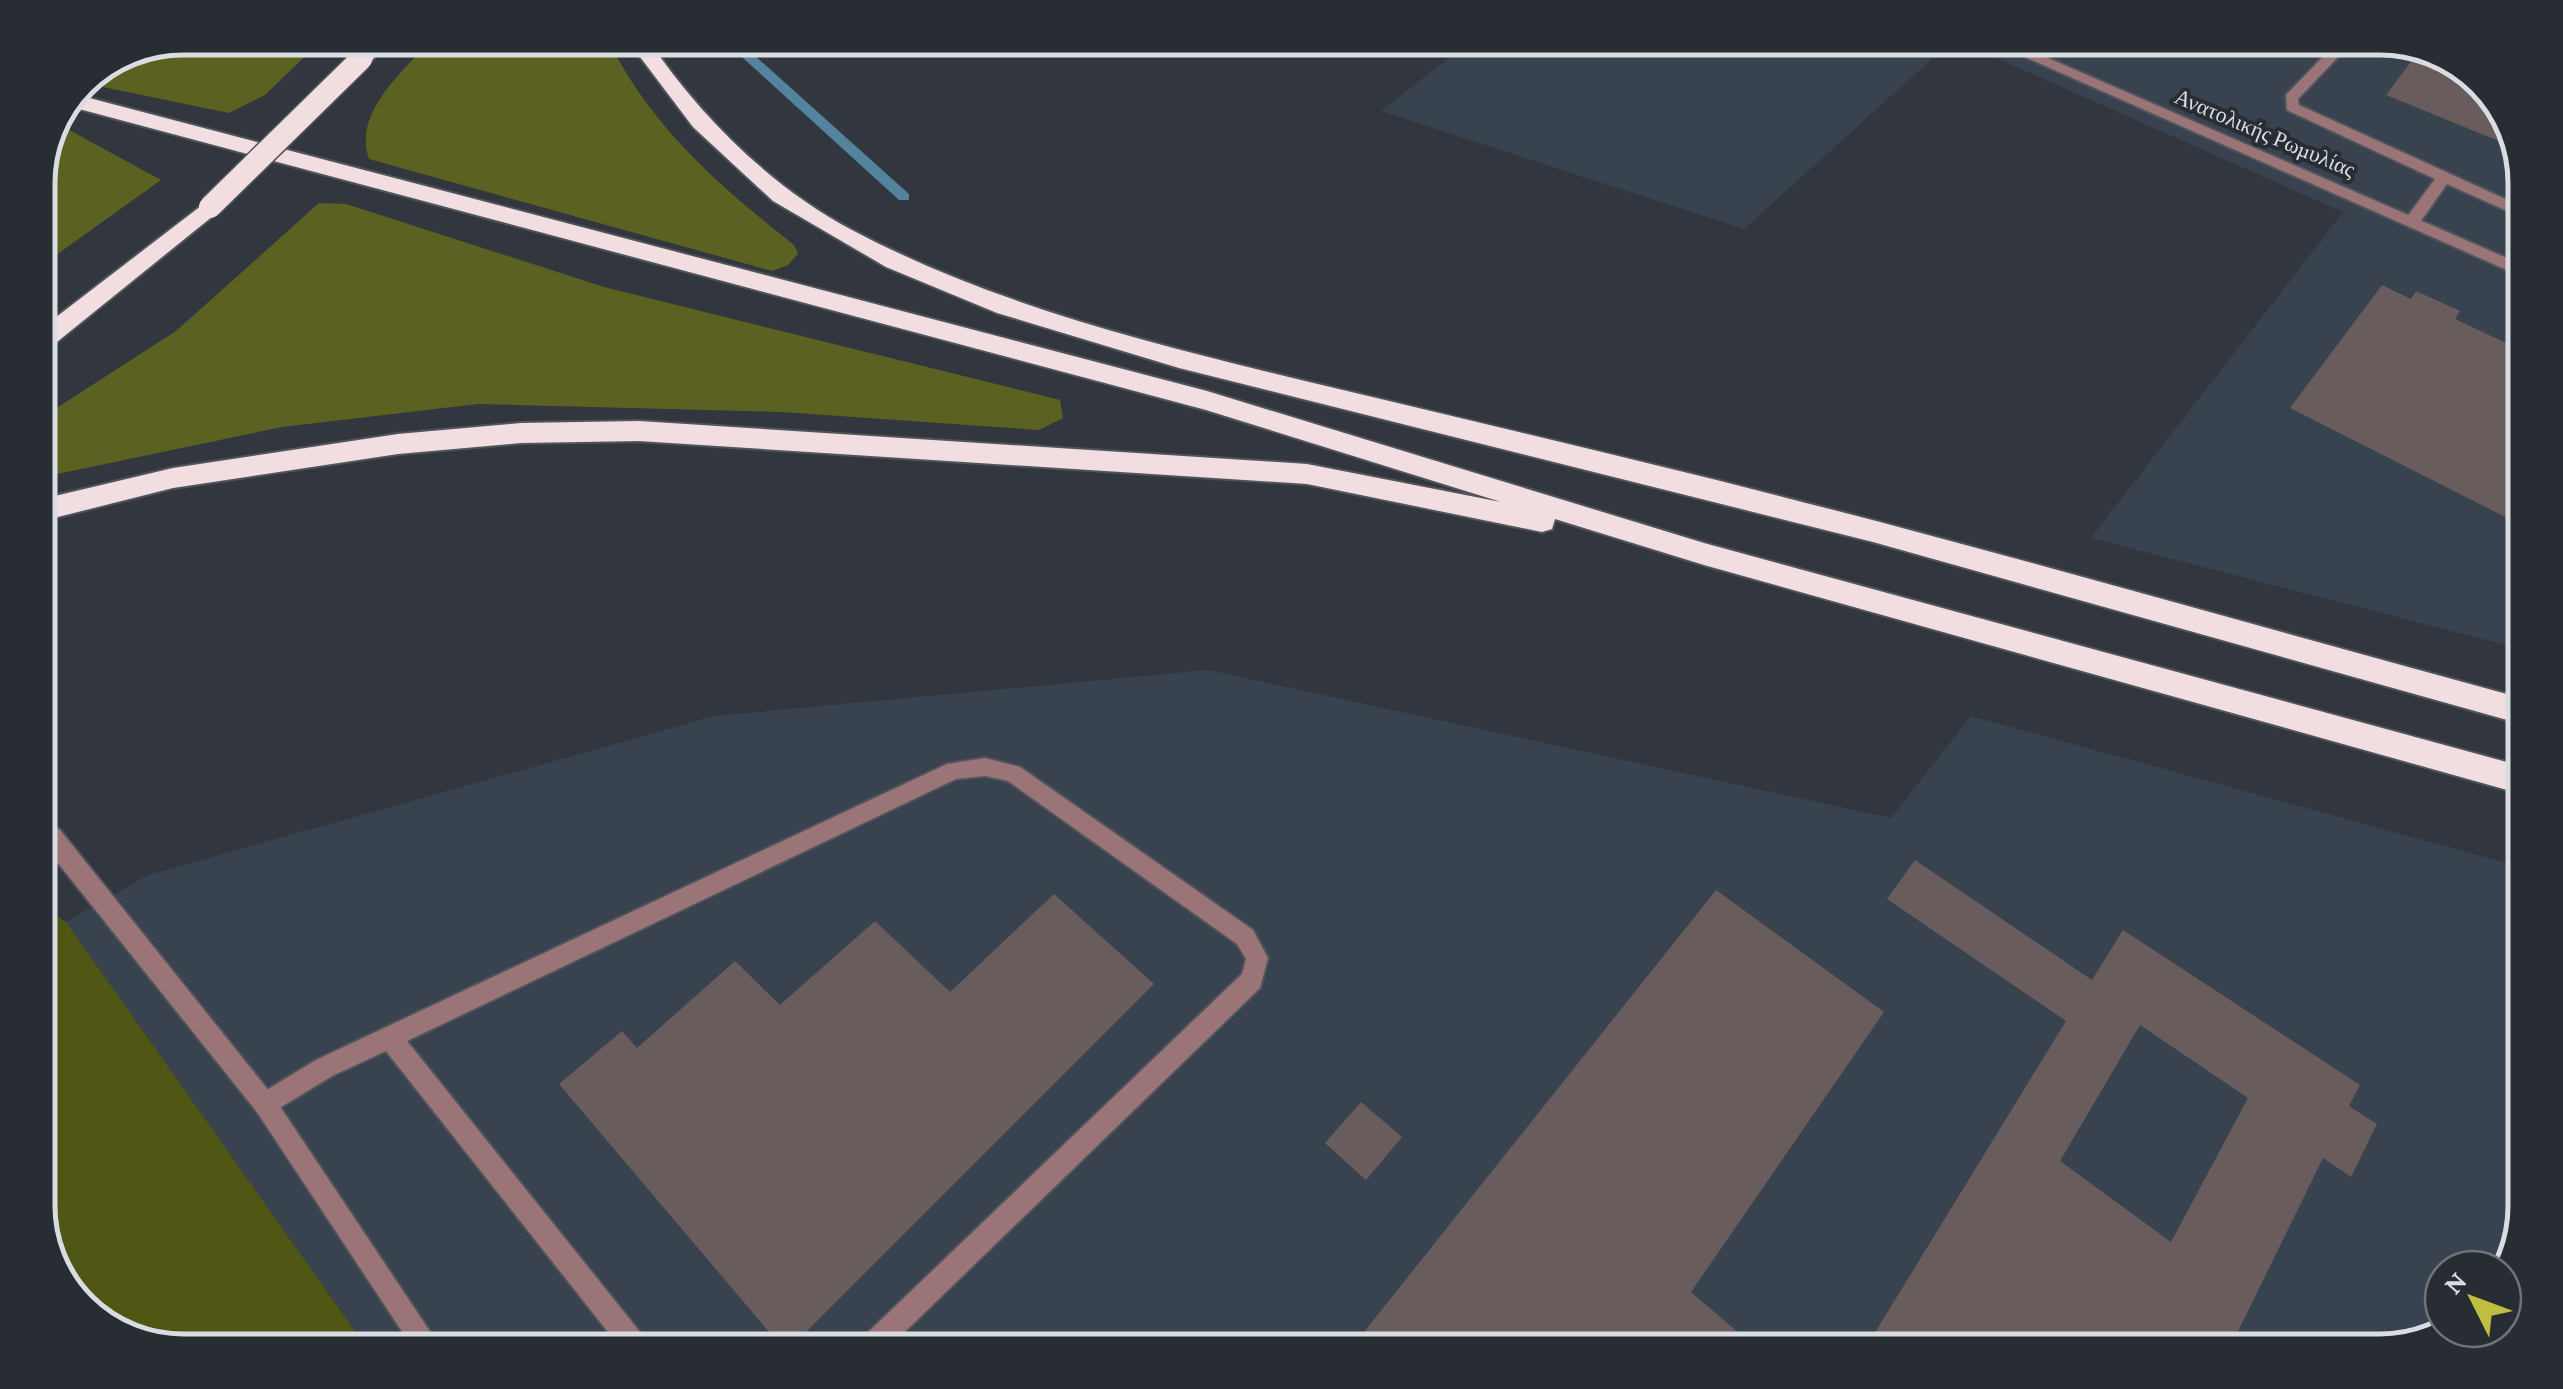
<svg xmlns="http://www.w3.org/2000/svg" width="2563" height="1389" viewBox="0 0 2563 1389" font-family="'Crimson Pro',serif">
<rect width="100%" height="100%" fill="#32373f"/>
<path fill="#39424f" d="M2380 37 2445 53 2501 103 2525 174V650L2091 538 2343 212 1954 39 1744 229 1381 111 1474 38Z
M1208 670 1891 818 1971 716 2525 868V1206L2510 1271 2503 1279V1269H2443V1329H2455L2381 1351H369L66 922 148 875 715 716Z"/>
<path fill="#505715" d="M38 904 66 922 369 1351H183L118 1336 62 1286 38 1216Z"/>
<path fill="#5b6221" d="M183 37H324V38L265 95 229 113 79 82Z
M433 38H607C650 126 718 185 794 245L798 254 788 265 772 271 369 159C352 112 405 70 433 38Z
M60 125 161 180 38 268V174Z
M319 203 346 204 604 287 1060 400 1063 418 1039 430 782 412 478 404 282 427 38 478V420L176 331Z"/>
<g fill="none" stroke-linecap="round" stroke-linejoin="round">
<path fill="#54839e" fill-rule="evenodd" d="M720 37H734L909 194V200H899Z"/>
</g>
<path fill="#685d5c" fill-rule="evenodd" d="M2422 47 2445 53 2501 103 2516 148 2386 95Z
M2382 285 2411 299 2416 291 2460 311 2455 319 2525 352V527L2290 408Z
M1915 860 2092 980 2123 930 2360 1085 2349 1106 2377 1124 2351 1177 2323 1158 2228 1352H1863L2066 1021 1887 899ZM2140 1025 2248 1098 2171 1242 2060 1161Z
M1716 890 1884 1012 1691 1292 1761 1352H1348Z
M1054 894 1154 984 786 1352 559 1084 622 1031 637 1048 735 961 780 1005 875 921 950 992Z
M1361 1102 1402 1137 1366 1180 1325 1143Z"/>
<g fill="none" stroke-linecap="round" stroke-linejoin="round">
<defs>
<path id="lane" d="M2342 37H2357L2298 99 2299 105 2525 208V219L2447 184 2418 225H2406L2404 221 2435 179 2287 110 2286 95Z
M985 758 1020 767 1253 930 1268 958 1260 988 885 1351H854L858 1342 1242 974 1246 959 1237 944 1008 781 985 776 956 779 407 1041 648 1342 652 1351H623L386 1051 332 1076 273 1112 265 1116 257 1112 253 1104 257 1096 316 1060 947 764Z"/>
<path id="street" d="M1980 37H2000L2525 266V278Z
M38 816 60 830 273 1096 443 1351H415L257 1112 38 838Z"/>
<path id="highway" d="M369 37H391L369 64H353L350 59Z
M625 37H646C700 116 768 185 852 230 994 305 1150 343 1305 381 1420 408 1535 436 1651 464 1944 535 2234 620 2525 699V725L1873 542 1179 368 997 313 886 267 773 201 693 127Z
M74 94 1207 391 1704 543 2525 767V795L1704 565 1555 519 1552 529 1542 532 1307 484 639 441 521 443 398 454 173 488 38 522V500L173 468 398 434 521 423 639 421 1307 464 1501 502 1206 410 68 106Z
M210 199 222 207 218 212 47 350 38 353V331Z"/>
</defs>
<use href="#lane" stroke="#50555c" stroke-width="4"/>
<use href="#street" stroke="#50555c" stroke-width="4"/>
<use href="#highway" stroke="#50555c" stroke-width="4"/>
<use href="#lane" fill="#9b7477" fill-rule="evenodd"/>
<use href="#street" fill="#9b7477" fill-rule="evenodd"/>
<use href="#highway" fill="#f2dee0" fill-rule="evenodd"/>
<defs>
<path id="highway-bridge" d="M210 207 361 59"/>
</defs>
<use href="#highway-bridge" stroke="#50555c" stroke-width="25" stroke-linecap="butt"/>
<use href="#highway-bridge" stroke="#f2dee0" stroke-width="22"/>
</g>
<g text-anchor="middle" dominant-baseline="central" stroke-width="8" stroke-linejoin="round" paint-order="stroke">
<g font-size="22" fill="#d9dde2" stroke="#282d34">
<text transform="translate(2265 133) rotate(23)">Ανατολικής Ρωμυλίας</text>
</g>
</g>
<path d="M0 0H2563V1389H0ZM183 55H2380A128 128 0 0 1 2508 183V1206A128 128 0 0 1 2380 1334H183A128 128 0 0 1 55 1206V183A128 128 0 0 1 183 55Z" fill="#282d34" fill-rule="evenodd"/>
<path fill="none" stroke="#d9dde2" stroke-width="5" d="M183 55H2380A128 128 0 0 1 2508 183V1206A128 128 0 0 1 2380 1334H183A128 128 0 0 1 55 1206V183A128 128 0 0 1 183 55Z"/>
<g transform="translate(2473 1299) rotate(312)"><circle r="48" fill="#282d34" stroke="#6f737a" stroke-width="2.5"/>
<path d="M0-8L18 38L0 25L-18 38Z" fill="#c0be41"/>
<text y="-15" font-size="28" font-weight="bold" text-anchor="middle" fill="#d9dde2">N</text>
</g>
</svg>
